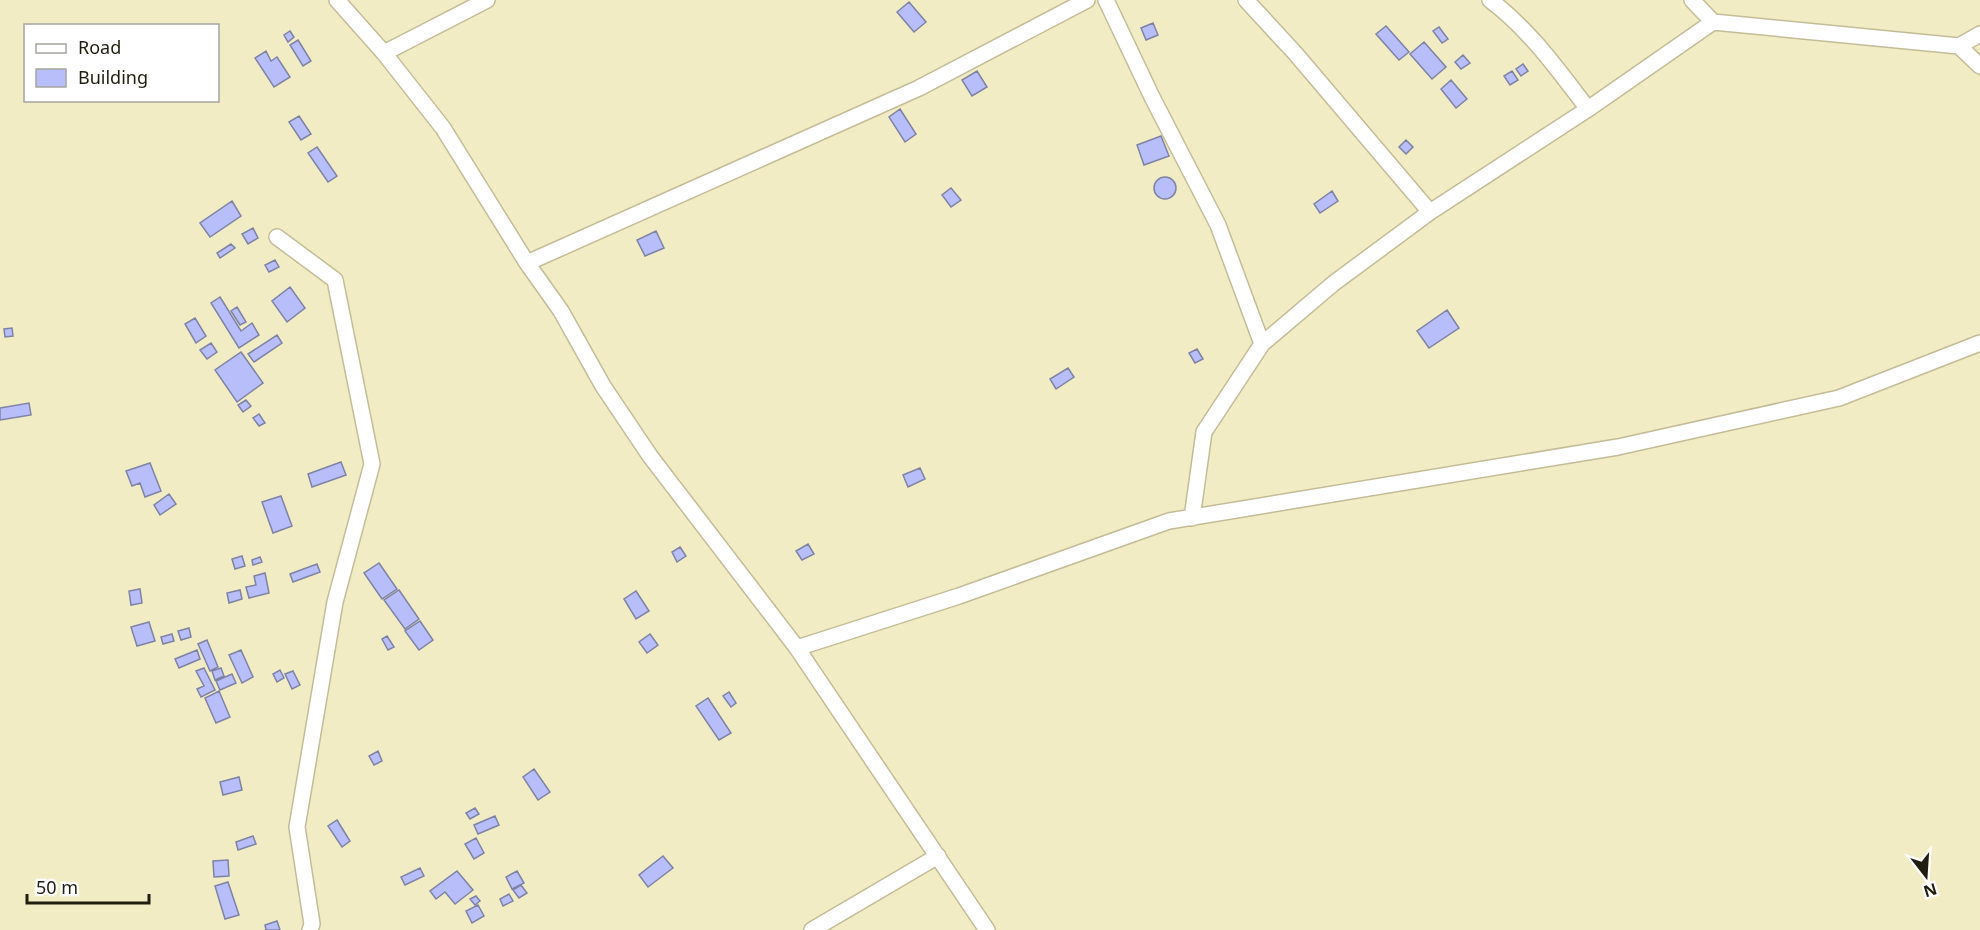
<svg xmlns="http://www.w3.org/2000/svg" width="1980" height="930" viewBox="0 0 1980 930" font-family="'Noto Sans',sans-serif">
<rect width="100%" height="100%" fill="#f2ecc5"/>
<path fill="#b7befa" stroke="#7e83a4" stroke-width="1.5" d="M909 2 926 22 914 32 897 12Z
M1153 23 1158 35 1146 40 1141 28Z
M1386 26 1409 52 1399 60 1376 34Z
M1439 27 1448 39 1442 43 1433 31Z
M290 31 294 37 288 42 284 35Z
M298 40 311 61 303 66 290 45Z
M1424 42 1446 67 1432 79 1410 54Z
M266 51 271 61 277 57 290 77 274 87 255 58Z
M1463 55 1470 63 1461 69 1455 62Z
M1523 64 1528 71 1521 76 1516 69Z
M977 71 987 87 972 96 962 80Z
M1512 71 1518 80 1510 85 1504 76Z
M1451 80 1467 99 1456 108 1441 89Z
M900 109 916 134 905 142 889 117Z
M299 116 311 134 301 140 289 122Z
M1161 136 1169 156 1144 165 1137 145Z
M1406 140 1413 147 1406 154 1399 147Z
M317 147 337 176 328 182 308 153Z
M1154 188a11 11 0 1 1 22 0a11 11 0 1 1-22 0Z
M951 188 961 200 951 207 942 195Z
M1332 191 1338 201 1320 213 1314 204Z
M232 201 241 216 210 237 200 223Z
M253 228 258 238 248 244 242 234Z
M656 231 664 248 645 256 637 240Z
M231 244 235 248 220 258 217 253Z
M275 260 279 267 269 272 265 265Z
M290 287 305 308 287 322 272 301Z
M220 297 241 331 252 323 259 335 239 348 211 303Z
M237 307 246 322 240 325 231 311Z
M1447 310 1459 328 1429 348 1417 331Z
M195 318 206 336 196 343 185 324Z
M12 328 13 336 5 337 4 329Z
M277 335 282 343 254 362 248 354Z
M211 343 217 352 207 359 200 350Z
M1197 349 1203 359 1195 363 1189 353Z
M241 352 263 383 237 402 215 370Z
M1068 368 1074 377 1056 389 1050 379Z
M246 400 251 406 243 412 238 405Z
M29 403 31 415 0 420V408Z
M259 414 265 423 259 426 253 418Z
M341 462 346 475 312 487 308 474Z
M150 463 161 491 145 497 140 483 132 486 126 471Z
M920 468 925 479 908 487 903 475Z
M169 494 176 504 160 515 154 505Z
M281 496 292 526 273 533 262 502Z
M808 544 814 554 802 560 796 551Z
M680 547 686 556 677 562 672 552Z
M242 556 245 566 235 569 232 559Z
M260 557 262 562 253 565 252 560Z
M379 563 397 589 382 599 364 573Z
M317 564 320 572 293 582 290 574Z
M265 573 269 593 249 598 246 587 256 585 254 576Z
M140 589 142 603 131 605 129 591Z
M240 590 242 599 229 603 227 593Z
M399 590 419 619 405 629 384 600Z
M636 591 649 611 636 619 624 599Z
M420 621 433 640 419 650 405 631Z
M149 622 155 641 137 646 131 627Z
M189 628 191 637 181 640 178 631Z
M172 634 174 641 163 644 161 637Z
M650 634 658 645 647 653 639 642Z
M387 636 394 647 388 650 382 639Z
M207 640 218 667 210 671 198 644Z
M197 650 200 659 179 668 175 659Z
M241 650 253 677 242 683 229 655Z
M204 668 215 690 201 697 197 689 204 686 196 671Z
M221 668 224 676 215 680 212 671Z
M280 670 284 678 277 682 273 674Z
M293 671 300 685 292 689 285 674Z
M232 674 236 683 220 690 216 681Z
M219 691 230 717 216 723 205 698Z
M729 692 736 703 731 707 723 696Z
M708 698 731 733 719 740 696 706Z
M378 751 382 761 374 765 369 756Z
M534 769 550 792 538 800 523 777Z
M239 777 242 790 223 795 220 782Z
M475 808 479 814 470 819 466 813Z
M495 816 499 825 478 834 474 825Z
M337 820 350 841 342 847 328 826Z
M253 836 256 844 238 850 236 842Z
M476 838 484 853 474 859 465 844Z
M663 856 673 868 648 887 639 875Z
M228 860 229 876 214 877 213 861Z
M420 868 424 876 405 885 401 877Z
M457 871 473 890 455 904 445 892 436 899 430 891Z
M517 871 524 883 512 889 506 877Z
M228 882 239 915 225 919 215 886Z
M521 885 527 893 519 898 513 890Z
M509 894 513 901 503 906 500 899Z
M476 896 480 901 475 905 470 899Z
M478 905 484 916 472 923 466 911Z
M277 921 280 930H266L265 925Z"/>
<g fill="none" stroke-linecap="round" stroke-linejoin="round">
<defs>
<path id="street" d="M337 0 384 53 443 128 527 263 561 311 603 386 650 456 797 648 987 930
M1106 0 1152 97 1218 225 1262 344 1204 432 1192 518
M1246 0 1295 53 1430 212
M1490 0C1530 30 1558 70 1588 109
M1692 0 1713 22
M1959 46 1980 66
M384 53 487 0
M277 237 335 280 372 464 335 602 297 827 312 924 310 930
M527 263 919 88 1087 0
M1262 344 1334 283 1430 212 1588 109 1713 22 1959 46 1980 34
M797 648 959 596 1169 521 1618 447 1839 398 1980 343
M812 930 938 856"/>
</defs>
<use href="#street" stroke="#c3bc97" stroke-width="18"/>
<use href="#street" stroke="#fff" stroke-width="15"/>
</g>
<rect x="24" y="24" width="195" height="78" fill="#ffffff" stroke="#a5a59f" stroke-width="1.5"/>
<rect x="36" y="44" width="30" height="9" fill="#ffffff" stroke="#a5a59f" stroke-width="1.5"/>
<text x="78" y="54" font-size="18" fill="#1f1d0e">Road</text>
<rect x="36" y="69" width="30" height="18" fill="#b7befa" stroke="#a5a59f" stroke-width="1.5"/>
<text x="78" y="84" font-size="18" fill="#1f1d0e">Building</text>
<g transform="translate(1926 876) rotate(163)" stroke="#ffffff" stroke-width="4.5" paint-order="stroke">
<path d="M0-4.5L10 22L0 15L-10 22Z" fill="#1f1d0e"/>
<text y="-9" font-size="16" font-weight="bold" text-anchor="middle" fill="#1f1d0e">N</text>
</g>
<path d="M27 894v9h122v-9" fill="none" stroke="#1f1d0e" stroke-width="3"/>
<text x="36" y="894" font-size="18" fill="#1f1d0e" stroke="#ffffff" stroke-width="4.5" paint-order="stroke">50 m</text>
</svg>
